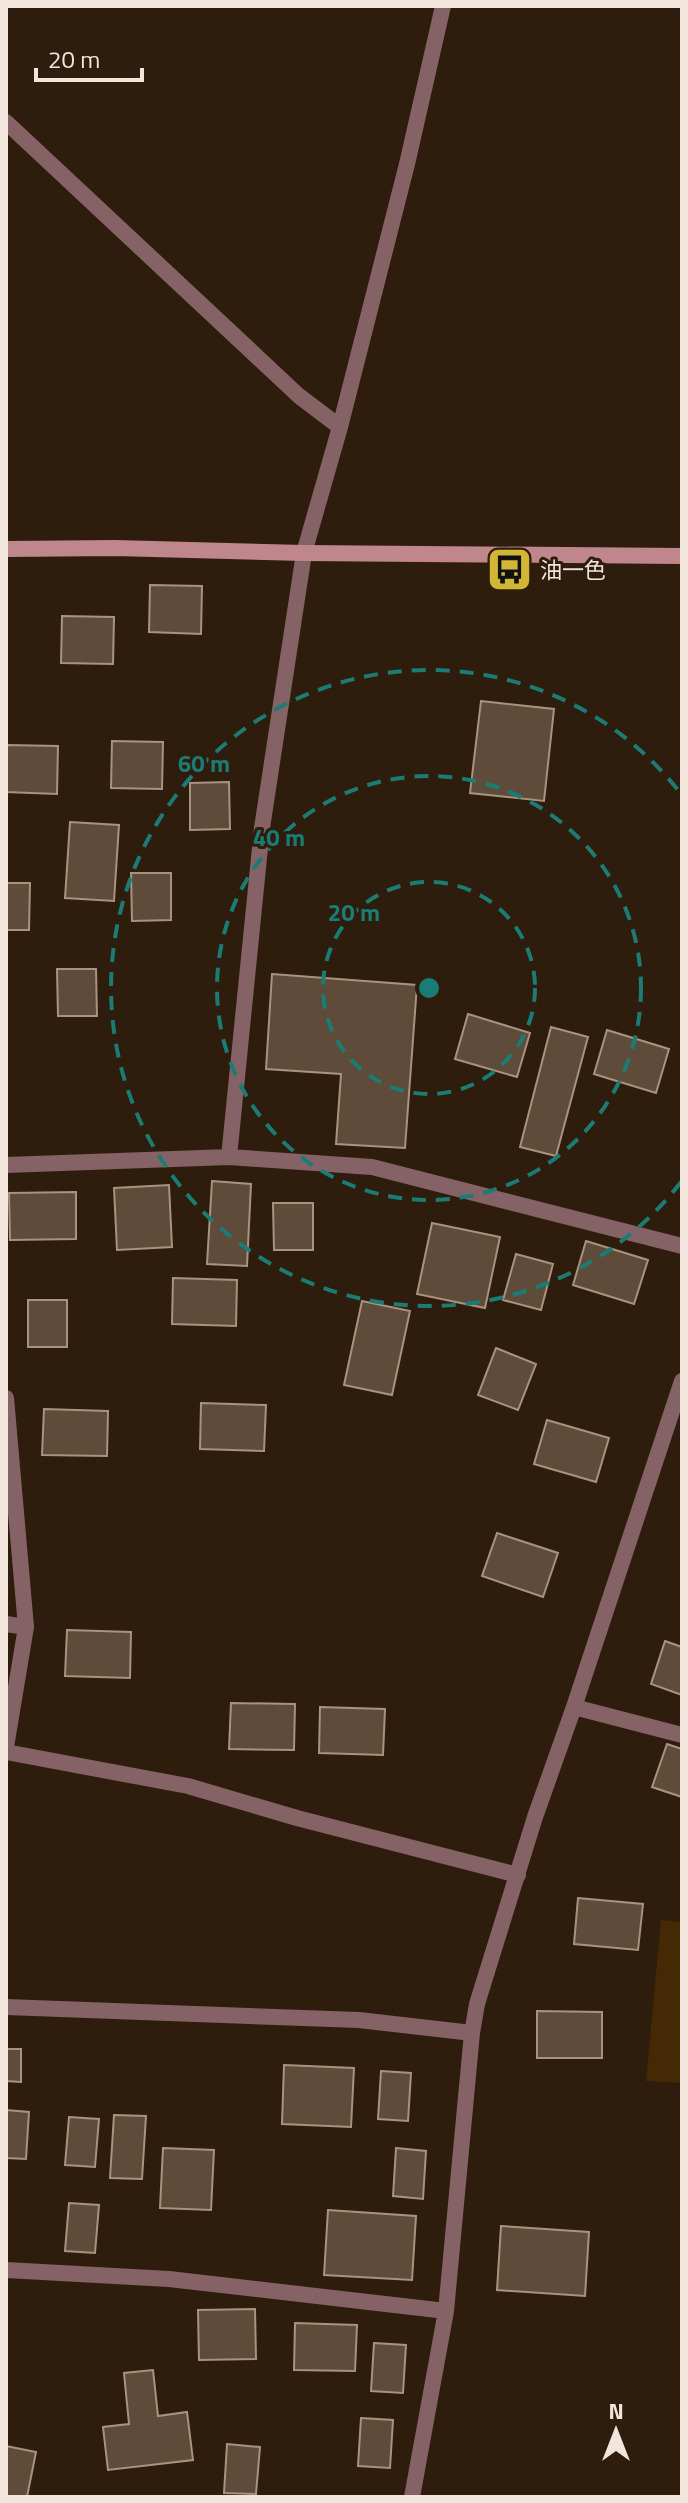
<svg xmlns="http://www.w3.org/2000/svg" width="688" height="2503" viewBox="0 0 688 2503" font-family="'Titillium Web','Noto Sans JP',sans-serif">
<rect width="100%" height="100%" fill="#2e1d0c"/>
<path fill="#452804" d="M661 1920 682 1922V2083L646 2081Z"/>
<path fill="#5e4b39" stroke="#a9937f" stroke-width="2" d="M150 585 202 586 201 634 149 632Z
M62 616 114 617 113 664 61 663Z
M481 701 554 709 544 801 470 793Z
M112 741 163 742 162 789 111 788Z
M7 745 58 746 57 794 6 792Z
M229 782 230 829 190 830V783Z
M70 822 119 825 114 901 65 898Z
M131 873H171V920L132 921Z
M6 883H30L29 930H6Z
M57 969H96L97 1016H58Z
M272 974 417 985 405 1148 336 1144 341 1074 266 1069Z
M468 1014 530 1033 517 1077 455 1059Z
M551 1027 588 1037 556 1156 520 1147Z
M607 1030 669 1049 656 1093 594 1074Z
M212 1181 251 1184 247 1266 207 1264Z
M169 1185 172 1247 117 1250 114 1188Z
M76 1192V1239L10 1240 9 1193Z
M273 1203H313V1250H274Z
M432 1223 500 1237 485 1308 417 1294Z
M586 1241 648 1260 634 1304 573 1285Z
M516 1254 553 1264 541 1310 503 1300Z
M173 1278 237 1280 236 1326 172 1324Z
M28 1300H67V1347H28Z
M362 1301 410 1311 392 1395 344 1385Z
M496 1348 536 1364 518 1410 478 1395Z
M201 1403 266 1405 264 1451 200 1449Z
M44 1409 108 1411 107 1456 42 1455Z
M547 1420 609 1438 596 1482 534 1464Z
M497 1533 558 1553 543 1597 482 1576Z
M67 1630 131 1632 130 1678 65 1676Z
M665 1641 682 1647V1695L651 1684Z
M231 1703 295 1704 294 1750 229 1749Z
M320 1707 385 1709 383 1755 319 1753Z
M667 1744 682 1749V1797L652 1787Z
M578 1898 643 1904 638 1950 574 1944Z
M537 2011 602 2012V2058H537Z
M6 2049H21V2082L6 2081Z
M284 2065 354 2068 351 2127 282 2124Z
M381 2071 411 2073 408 2121 378 2119Z
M6 2110 29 2112 26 2159 6 2158Z
M114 2115 146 2116 142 2179 110 2178Z
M69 2117 99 2119 95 2167 65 2165Z
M163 2148 214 2150 211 2210 160 2208Z
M396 2148 426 2151 423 2199 393 2196Z
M69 2203 99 2205 95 2253 65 2251Z
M328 2210 416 2216 412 2280 324 2275Z
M501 2226 589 2232 585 2296 497 2290Z
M255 2309 256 2359 199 2360 198 2310Z
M295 2323 357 2325 355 2371 294 2370Z
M374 2343 406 2345 403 2393 371 2391Z
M153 2370 158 2416 187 2412 193 2460 108 2470 103 2427 129 2424 124 2373Z
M361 2418 393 2420 390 2468 358 2466Z
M227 2444 260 2447 256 2494 224 2493Z
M6 2446 36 2452 27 2497H6Z"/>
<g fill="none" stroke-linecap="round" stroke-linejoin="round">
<path stroke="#856265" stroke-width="16" d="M443 6 407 164 340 427 304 553 262 828 229 1157 372 1167 682 1246
M6 122 299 396 340 427
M6 1165 229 1157
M6 1398 26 1627 6 1747
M6 1624 26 1627
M574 1707 682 1735
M6 1752 188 1786 297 1818 518 1875
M6 2007 359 2020 472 2033
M6 2270 169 2279 446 2311
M412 2497 446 2311 472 2033 477 2004 535 1817 574 1707 682 1381"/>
<path stroke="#bf878b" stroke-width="16" d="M6 549 115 548 304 553 682 556"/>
</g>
<g fill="none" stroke="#1a7c74" stroke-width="4" stroke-dasharray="14 10">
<circle cx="429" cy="988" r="106"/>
<circle cx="429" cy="988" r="212"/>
<path d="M681 1182A318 318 0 1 1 681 794"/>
</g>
<defs>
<symbol id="bus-square" viewBox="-11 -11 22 22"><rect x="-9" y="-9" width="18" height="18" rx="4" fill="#d2b736" stroke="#2e1d0c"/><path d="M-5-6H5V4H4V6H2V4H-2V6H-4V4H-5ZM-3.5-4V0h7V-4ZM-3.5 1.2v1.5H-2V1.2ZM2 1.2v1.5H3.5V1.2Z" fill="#111"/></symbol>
</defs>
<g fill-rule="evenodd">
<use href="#bus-square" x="484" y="544" width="51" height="51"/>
</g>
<g text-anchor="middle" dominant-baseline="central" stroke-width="6" stroke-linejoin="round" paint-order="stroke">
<g font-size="22" fill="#f2e6dc" stroke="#2e1d0c" text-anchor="start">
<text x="540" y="570">油一色</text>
</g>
</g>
<circle cx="429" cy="988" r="12" fill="#1a7c74" stroke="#2e1d0c" stroke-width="4"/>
<g font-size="24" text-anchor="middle" font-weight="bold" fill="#1a7c74" stroke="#2e1d0c" stroke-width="6" stroke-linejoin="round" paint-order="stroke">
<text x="204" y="772">60 m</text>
<text x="279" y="846">40 m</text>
<text x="354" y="921">20 m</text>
</g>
<rect width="688" height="2503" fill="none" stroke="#f2e6dc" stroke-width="16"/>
<g transform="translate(616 2431)" stroke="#2e1d0c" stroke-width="6" paint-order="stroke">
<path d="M0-6L14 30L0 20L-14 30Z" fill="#f2e6dc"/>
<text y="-12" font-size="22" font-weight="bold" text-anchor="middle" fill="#f2e6dc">N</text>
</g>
<path d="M36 68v12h106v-12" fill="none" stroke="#f2e6dc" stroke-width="4"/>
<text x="48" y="68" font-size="24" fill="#f2e6dc" stroke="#2e1d0c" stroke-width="6" paint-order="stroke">20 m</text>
</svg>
